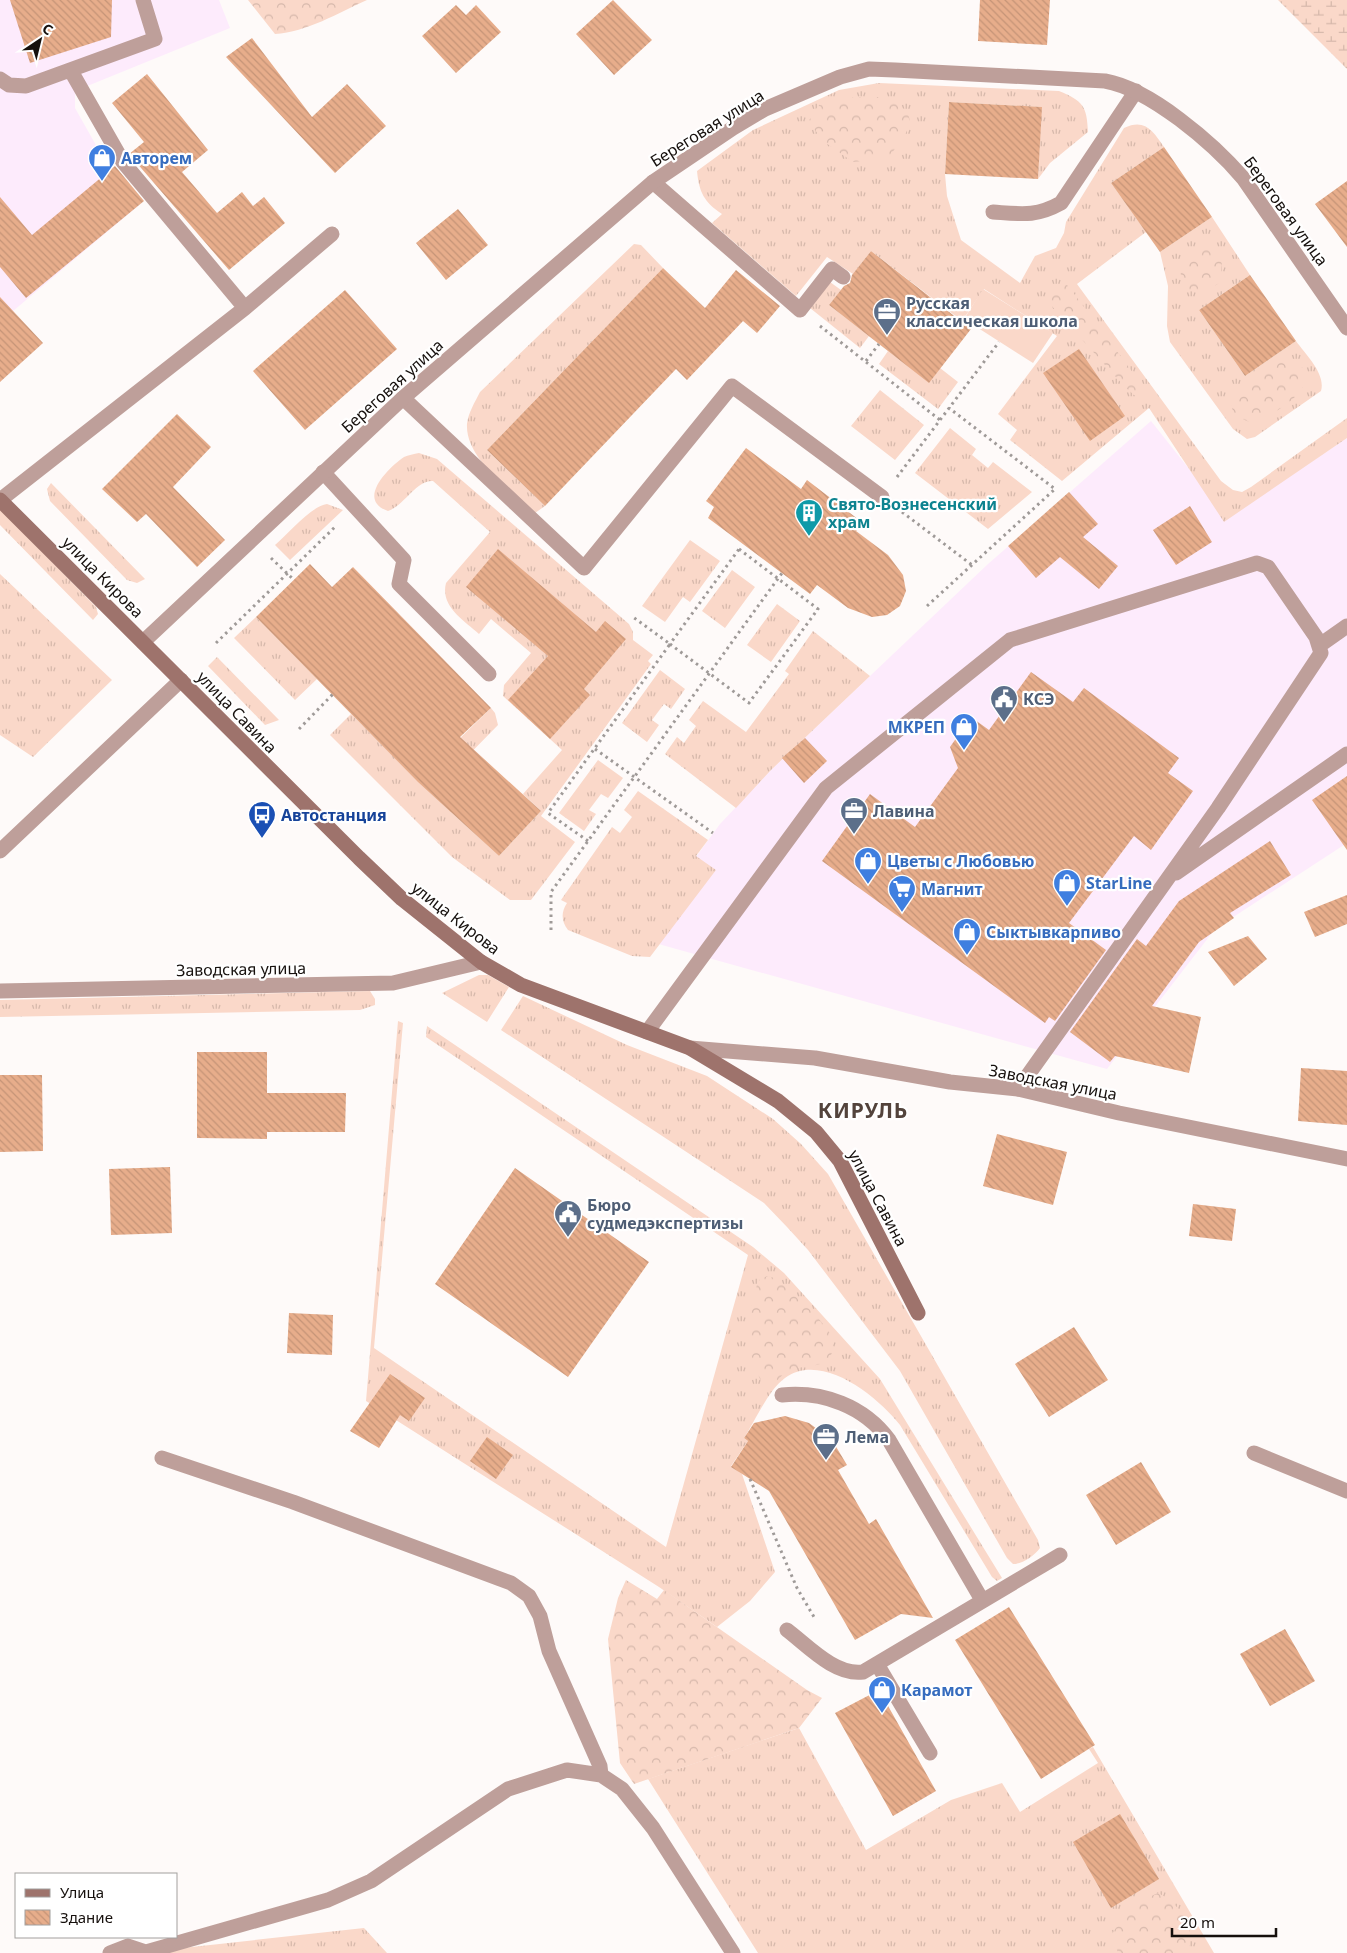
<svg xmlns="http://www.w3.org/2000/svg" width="1347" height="1953" viewBox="0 0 1347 1953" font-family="'Noto Sans',sans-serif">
<defs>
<pattern id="grass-tufts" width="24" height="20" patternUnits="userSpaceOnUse" patternTransform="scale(1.25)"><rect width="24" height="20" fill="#fad8c9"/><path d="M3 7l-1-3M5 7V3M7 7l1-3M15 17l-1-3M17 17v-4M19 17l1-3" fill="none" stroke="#d6b8ab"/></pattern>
<pattern id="forest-crowns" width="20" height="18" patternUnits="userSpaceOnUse" patternTransform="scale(1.25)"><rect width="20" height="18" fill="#fad8c9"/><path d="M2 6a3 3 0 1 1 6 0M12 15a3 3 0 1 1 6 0" fill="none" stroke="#d6b8ab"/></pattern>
<pattern id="wetland-marsh" width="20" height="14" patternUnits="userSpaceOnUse" patternTransform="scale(1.25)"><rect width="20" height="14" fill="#fad8c9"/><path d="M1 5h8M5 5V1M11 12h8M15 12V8" fill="none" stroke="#d6b8ab"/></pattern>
<pattern id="building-back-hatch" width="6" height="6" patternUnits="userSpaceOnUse" patternTransform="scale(1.25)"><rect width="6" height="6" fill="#e7ad8b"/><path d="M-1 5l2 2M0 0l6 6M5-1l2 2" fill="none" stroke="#c59477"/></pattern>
</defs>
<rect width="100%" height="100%" fill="#fefaf9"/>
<path fill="#fdebfc" d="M0 0H219L230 28 75 91V108L110 170 139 205 0 322Z
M1151 421 1228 518 1347 438V843L1215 929 1107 1069 637 938 720 824 771 770 988 564Z"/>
<path fill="url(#grass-tufts)" d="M879 83 1059 91C1083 101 1087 106 1088 132L1050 163 1038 179 1041 107 949 102 945 174 947 196 961 240 1020 283 1035 256 1056 248 1064 233 1066 222 1124 128C1145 118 1153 131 1164 147L1111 183 1146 232 1077 284 1221 481 1233 490 1242 492 1251 487 1347 418V438L1224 522 1149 408 1062 481 1010 440 1017 430 998 414 1057 336 984 289 962 321 871 251 853 274 827 257 796 296 712 223 722 214C704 202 699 192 697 171L753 130 839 90Z
M1212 217 1250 275 1199 310 1245 376 1296 341C1306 355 1326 374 1321 391L1255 437 1247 439 1233 429 1170 342 1167 326 1168 286 1160 252Z
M634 244 641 245 663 268 487 450 545 506 535 513C513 492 465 459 467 424 468 413 475 402 480 392Z
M830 282 841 290 829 305 869 336 860 348 810 308Z
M888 351 929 382 940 368 958 382 938 409 879 364Z
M880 390 924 425 895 460 851 426Z
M950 428 976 449 972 455 988 468 993 462 1032 492 988 529 915 473Z
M419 453 437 459 629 624 633 632V640L653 655 648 661 651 664 541 816 575 842 531 900H510L452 857 330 735 351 714 417 780 491 708 495 713 498 725 449 775 451 812 499 856 541 811 523 794 562 750 503 696 504 685 531 653 491 619 479 634C463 620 440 606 446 583L490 532 433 481C416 480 405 505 388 511 356 500 388 468 404 457 408 455 414 454 419 453Z
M51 483 145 579 137 583 127 580 50 501 47 489Z
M327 504 343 510 290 560 275 545C288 534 311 506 327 504Z
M0 509 96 607 98 614 93 620 0 525Z
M690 540 720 561 690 602 683 597 665 622 642 606Z
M732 570 755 587 725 628 702 611Z
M0 574 112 680 33 757 0 735Z
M777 604 800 621 771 662 747 645Z
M256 617 317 679 295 700 234 638Z
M813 631 870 676 771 770 736 808 665 754 677 737 684 743 696 726 689 720 703 701 746 732 789 674 785 671Z
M217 657 279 720 265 725 208 666Z
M660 670 685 689 671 709 664 704 652 720 659 725 647 742 622 723Z
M598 760 623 778 608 798 601 794 589 810 596 814 584 831 559 813Z
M638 791 708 840 696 856 716 870 650 957 632 956 568 930C561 921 561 912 567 903L561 900 612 827 620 833 632 817 624 810Z
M479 975H488L509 987 487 1022 442 993Z
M370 991 375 999V1005L360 1010 0 1017V1000Z
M523 996 627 1045 707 1076 773 1119 801 1144 828 1174 1038 1540 1040 1548C1034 1556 1023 1564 1013 1564L1007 1558 900 1371 808 1250 787 1227 764 1203 501 1030Z
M398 1021 403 1023 374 1348 666 1547 748 1255 426 1037 427 1026 753 1247 784 1273 880 1379 1002 1578 997 1581 992 1577 900 1425C878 1397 822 1351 785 1378 769 1389 755 1421 744 1438L748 1441 731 1466 742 1474 775 1572 750 1601 717 1627 659 1587 366 1401Z
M799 1728 866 1850 951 1800 1002 1783 1020 1812 1098 1763 1089 1749 1093 1747 1214 1953H758L648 1779Z
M364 1928 387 1953H145L146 1952Z"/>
<path fill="url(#forest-crowns)" d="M248 0H367C338 13 307 32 275 34Z
M878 97C927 111 910 130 887 159L853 162 826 143 808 122 818 106 841 98Z
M1201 245 1216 250 1222 256 1221 282 1205 292 1188 291C1173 270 1183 258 1201 245Z
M1058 284 1067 285 1075 295 1145 389 1142 397 1134 395 1124 386 1049 303 1047 292Z
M1283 360H1296C1326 388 1274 412 1255 424 1197 406 1263 375 1283 360Z
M767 1276C783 1277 820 1318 829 1332 833 1339 835 1348 831 1355 823 1370 801 1364 788 1371 782 1374 777 1382 770 1386L762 1383C744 1347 747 1319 758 1281Z
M626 1580 657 1599 664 1590 807 1690 822 1698 799 1728 634 1784 620 1763 608 1639 618 1598Z
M1158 1893C1180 1905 1198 1926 1187 1953H1118L1112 1934C1123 1916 1138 1901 1158 1893Z"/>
<path fill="url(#wetland-marsh)" d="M1278 0H1347V69Z"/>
<path fill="#fad8c9" d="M983 289 1053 333 1033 363 964 319Z"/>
<path fill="url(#building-back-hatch)" d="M10 0H112L111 37 30 63Z
M613 0 652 40 614 75 576 34Z
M980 0H1050L1047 45 978 41Z
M456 5 466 15 476 5 501 32 456 73 422 36Z
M252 38 312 117 347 84 386 126 335 173 226 57Z
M147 74 208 150 182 172 217 213 242 192 253 206 264 197 285 223 229 270 129 154 144 142 112 103Z
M949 102 1042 107 1038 179 945 174Z
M1164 147 1212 217 1160 252 1111 183Z
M115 166 144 201 26 298 0 267V197L32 235Z
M1347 181V247L1315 204Z
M458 209 488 245 446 280 416 243Z
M871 251 971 329 929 383 829 305 844 286 850 283 852 275Z
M663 268 705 308 736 270 780 306 757 333 743 321 687 380 676 369 545 506 487 450Z
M1250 275 1296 341 1245 376 1199 310Z
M345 290 397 349 305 430 253 371Z
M0 297 43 343 0 382Z
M1079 349 1125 416 1090 441 1043 373Z
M177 414 211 447 173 487 225 540 197 567 146 514 137 522 102 489Z
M746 448 801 489 807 480 863 523 856 531 888 555 903 575 906 591 900 606 887 615 872 617 848 608 817 585 810 594 708 518 714 507 706 501Z
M1069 492 1098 524 1083 537 1118 566 1099 589 1060 557 1036 578 1008 546Z
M1190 506 1212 542 1176 565 1153 530Z
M498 549 596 632 605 621 626 639 584 689 590 695 550 739 508 700 548 656 466 587Z
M310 564 332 587 353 567 491 708 460 737 541 811 499 856 418 782 256 617Z
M1031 672 1073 702 1084 688 1179 758 1168 773 1193 791 1151 850 1134 836 1069 923 1106 950 1055 1021 1049 1017 1045 1023 822 861 870 794 915 827 958 768 950 747 971 717 989 730Z
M805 738 827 761 804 783 782 758Z
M1347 776V850L1312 800Z
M1270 841 1291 875 1230 913 1234 918 1199 942 1152 1006 1201 1017 1189 1073 1115 1056 1110 1062 1070 1032 1137 939 1146 946 1179 901Z
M1347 895V924L1315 937 1304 912Z
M1248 936 1267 959 1234 986 1208 952Z
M197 1052H267V1093H346L345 1132H267V1139L197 1138Z
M1301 1068 1347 1071V1125L1298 1121Z
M0 1075H42L43 1151 0 1152Z
M997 1134 1067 1152 1053 1205 983 1186Z
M170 1167 172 1233 111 1235 109 1169Z
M515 1168 649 1262 568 1377 435 1284Z
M1193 1204 1236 1209 1232 1241 1189 1236Z
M289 1313 333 1315 332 1355 287 1353Z
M1074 1327 1108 1380 1049 1417 1015 1364Z
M390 1374 425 1398 409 1421 400 1415 379 1448 350 1431Z
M785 1416 809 1423 832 1440 847 1465 838 1470 869 1524 876 1519 933 1618 901 1614 855 1640 769 1491 731 1467 748 1441 744 1438 754 1423Z
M487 1437 513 1455 496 1479 470 1461Z
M1141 1462 1171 1512 1116 1545 1086 1495Z
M1009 1607 1095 1745 1041 1779 955 1640Z
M1285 1629 1315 1681 1270 1706 1240 1654Z
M881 1689 879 1696 883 1697 936 1791 893 1816 835 1713Z
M1120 1814 1159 1879 1111 1908 1073 1842Z"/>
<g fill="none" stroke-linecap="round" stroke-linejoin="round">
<path stroke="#9f9a98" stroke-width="3" stroke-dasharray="2.5 4" stroke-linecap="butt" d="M820 326 940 420
M866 361 879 344
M897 477 999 342
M902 512 972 565
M739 549 818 609 749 703 670 644Z
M271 558 294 580
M927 606 1055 489 949 408
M216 643 337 525
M299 729 333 694
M595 749 713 833
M588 841 548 813 670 644 633 617
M551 930V892L782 573
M750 1479 797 1588 814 1617"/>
<path stroke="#be9f9a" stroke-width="15" d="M71 71 123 162 245 308
M0 79 9 85 26 86 155 39 143 0
M653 182 800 310 832 269 843 277
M993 212C1021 214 1036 217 1061 203L1136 91
M403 398 584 568 732 386 882 497
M323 472 404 560 399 584 489 674
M0 500 245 308 332 234
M1320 645 1347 626
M0 851 181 680
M1176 873 1347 754
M647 1032 826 788 1010 640 1257 563 1268 567 1316 637 1321 653 1218 808 1018 1089
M782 1395C823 1391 864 1406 889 1440L982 1600
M162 1458 293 1502 511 1583 529 1596 540 1616 549 1651 600 1766 601 1775
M787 1630C807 1645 835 1676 863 1672L1060 1555
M877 1664 930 1753
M110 1953 128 1946 146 1952 328 1900 371 1881 508 1789 567 1770 601 1775 622 1789 653 1828 733 1953"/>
<path stroke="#be9f9a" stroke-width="15" d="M143 642 403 398 653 182 733 128 765 109 840 77 869 69 895 70 1105 81C1150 89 1213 143 1243 178L1347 328
M0 991 393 983 481 962
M1254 1453 1347 1491"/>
<path stroke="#be9f9a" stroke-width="15" d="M690 1048 815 1058 950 1082 1018 1089 1119 1113 1347 1159"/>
<path stroke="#9e736c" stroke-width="15" d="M0 500 359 858 402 899 481 962 521 985 690 1048 778 1101 816 1132 840 1161 918 1313"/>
</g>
<defs>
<symbol id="shop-pin" viewBox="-11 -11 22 30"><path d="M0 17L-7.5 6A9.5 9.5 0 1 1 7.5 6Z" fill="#3f7fe0" stroke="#fff"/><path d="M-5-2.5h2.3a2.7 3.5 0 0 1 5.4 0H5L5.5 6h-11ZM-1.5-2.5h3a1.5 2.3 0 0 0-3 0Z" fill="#fff"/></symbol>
<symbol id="office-pin" viewBox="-11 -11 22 30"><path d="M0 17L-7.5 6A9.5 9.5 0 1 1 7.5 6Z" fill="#5c6f8a" stroke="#fff"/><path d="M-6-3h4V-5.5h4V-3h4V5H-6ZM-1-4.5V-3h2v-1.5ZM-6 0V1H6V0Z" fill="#fff"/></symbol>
<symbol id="building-pin" viewBox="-11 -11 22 30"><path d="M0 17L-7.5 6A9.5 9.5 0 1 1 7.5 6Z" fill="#0f9aa8" stroke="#fff"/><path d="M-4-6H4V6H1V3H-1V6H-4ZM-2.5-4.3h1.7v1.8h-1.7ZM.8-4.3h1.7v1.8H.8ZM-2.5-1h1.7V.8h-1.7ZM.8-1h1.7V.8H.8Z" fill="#fff"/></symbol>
<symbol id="civic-pin" viewBox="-11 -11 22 30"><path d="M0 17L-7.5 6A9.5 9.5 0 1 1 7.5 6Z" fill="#5c6f8a" stroke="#fff"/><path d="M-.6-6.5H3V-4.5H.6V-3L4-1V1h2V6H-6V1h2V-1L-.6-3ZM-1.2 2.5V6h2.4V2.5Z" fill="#fff"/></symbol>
<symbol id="bus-pin" viewBox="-11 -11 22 30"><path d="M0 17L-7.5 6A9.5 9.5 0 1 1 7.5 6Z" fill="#1a4fb4" stroke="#fff"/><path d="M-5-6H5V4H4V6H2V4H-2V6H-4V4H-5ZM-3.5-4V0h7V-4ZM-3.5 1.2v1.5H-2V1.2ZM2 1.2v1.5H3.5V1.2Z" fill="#fff"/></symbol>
<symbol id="supermarket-pin" viewBox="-11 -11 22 30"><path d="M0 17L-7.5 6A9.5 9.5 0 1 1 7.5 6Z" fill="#3f7fe0" stroke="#fff"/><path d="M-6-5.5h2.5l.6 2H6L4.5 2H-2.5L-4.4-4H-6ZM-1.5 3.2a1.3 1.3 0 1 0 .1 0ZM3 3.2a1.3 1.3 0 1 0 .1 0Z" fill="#fff"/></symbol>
</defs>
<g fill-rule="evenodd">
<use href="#shop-pin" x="86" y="142" width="32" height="43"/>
<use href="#office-pin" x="871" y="296" width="32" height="43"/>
<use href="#building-pin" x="793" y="497" width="32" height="43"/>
<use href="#civic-pin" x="988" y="683" width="32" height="43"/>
<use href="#shop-pin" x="948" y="711" width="32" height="43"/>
<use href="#office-pin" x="838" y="795" width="32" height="43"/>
<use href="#bus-pin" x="246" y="799" width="32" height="43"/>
<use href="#shop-pin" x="852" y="845" width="32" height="43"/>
<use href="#shop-pin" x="1051" y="867" width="32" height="43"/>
<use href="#supermarket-pin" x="886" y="873" width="32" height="43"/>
<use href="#shop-pin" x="951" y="916" width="32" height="43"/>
<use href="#civic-pin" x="552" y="1198" width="32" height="43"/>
<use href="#office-pin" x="810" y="1421" width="32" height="43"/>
<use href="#shop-pin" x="866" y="1674" width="32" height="43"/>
</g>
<g text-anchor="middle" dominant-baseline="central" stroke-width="4.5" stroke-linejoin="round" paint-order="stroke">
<g font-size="16" fill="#16100d" stroke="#fff">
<text transform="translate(707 128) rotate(-32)">Береговая улица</text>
<text transform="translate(1286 211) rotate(54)">Береговая улица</text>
<text transform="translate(392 386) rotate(-42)">Береговая улица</text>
<text transform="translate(103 577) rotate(45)">улица Кирова</text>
<text transform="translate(237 712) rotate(46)">улица Савина</text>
<text transform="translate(456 918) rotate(38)">улица Кирова</text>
<text transform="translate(241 969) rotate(-1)">Заводская улица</text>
<text transform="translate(1053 1082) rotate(11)">Заводская улица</text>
<text transform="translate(878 1198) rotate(62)">улица Савина</text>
</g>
<g font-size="16" font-weight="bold" fill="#366cbe" stroke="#fff" text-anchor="start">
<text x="121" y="158">Авторем</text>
<text x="945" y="727" text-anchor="end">МКРЕП</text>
<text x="887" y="861">Цветы с Любовью</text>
<text x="1086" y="883">StarLine</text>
<text x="921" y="889">Магнит</text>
<text x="986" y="932">Сыктывкарпиво</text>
<text x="901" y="1690">Карамот</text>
</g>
<g font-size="16" font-weight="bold" fill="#4e5e75" stroke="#fff" text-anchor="start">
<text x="906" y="303">Русская<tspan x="906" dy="18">классическая школа</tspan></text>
<text x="1023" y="699">КСЭ</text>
<text x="873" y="811">Лавина</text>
<text x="587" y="1205">Бюро<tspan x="587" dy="18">судмедэкспертизы</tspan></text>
<text x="845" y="1437">Лема</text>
</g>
<g font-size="16" font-weight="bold" fill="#0d838f" stroke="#fff" text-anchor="start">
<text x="828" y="504">Свято-Вознесенский<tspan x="828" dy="18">храм</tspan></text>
</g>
<g font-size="16" font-weight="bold" fill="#164399" stroke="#fff" text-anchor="start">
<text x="281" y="815">Автостанция</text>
</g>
<g font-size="21" font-weight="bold" letter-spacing="1" fill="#53443d" stroke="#fff">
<text x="863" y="1110">КИРУЛЬ</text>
</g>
</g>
<rect x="15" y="1873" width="162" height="65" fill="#ffffff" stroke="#a29f9e"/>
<rect x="25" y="1889" width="25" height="8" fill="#9e736c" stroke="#a29f9e"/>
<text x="60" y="1898" font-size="15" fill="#16100d">Улица</text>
<rect x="25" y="1910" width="25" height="15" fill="url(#building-back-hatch)" stroke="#a29f9e"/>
<text x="60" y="1923" font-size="15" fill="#16100d">Здание</text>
<g transform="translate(40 40) rotate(35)" stroke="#ffffff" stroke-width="4" paint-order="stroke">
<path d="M0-4L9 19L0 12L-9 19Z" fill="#16100d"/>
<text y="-8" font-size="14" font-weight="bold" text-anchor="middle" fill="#16100d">С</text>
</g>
<path d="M1172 1928v8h104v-8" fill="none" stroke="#16100d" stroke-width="2.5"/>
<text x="1180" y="1928" font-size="15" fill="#16100d" stroke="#ffffff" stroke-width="4" paint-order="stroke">20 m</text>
</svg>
